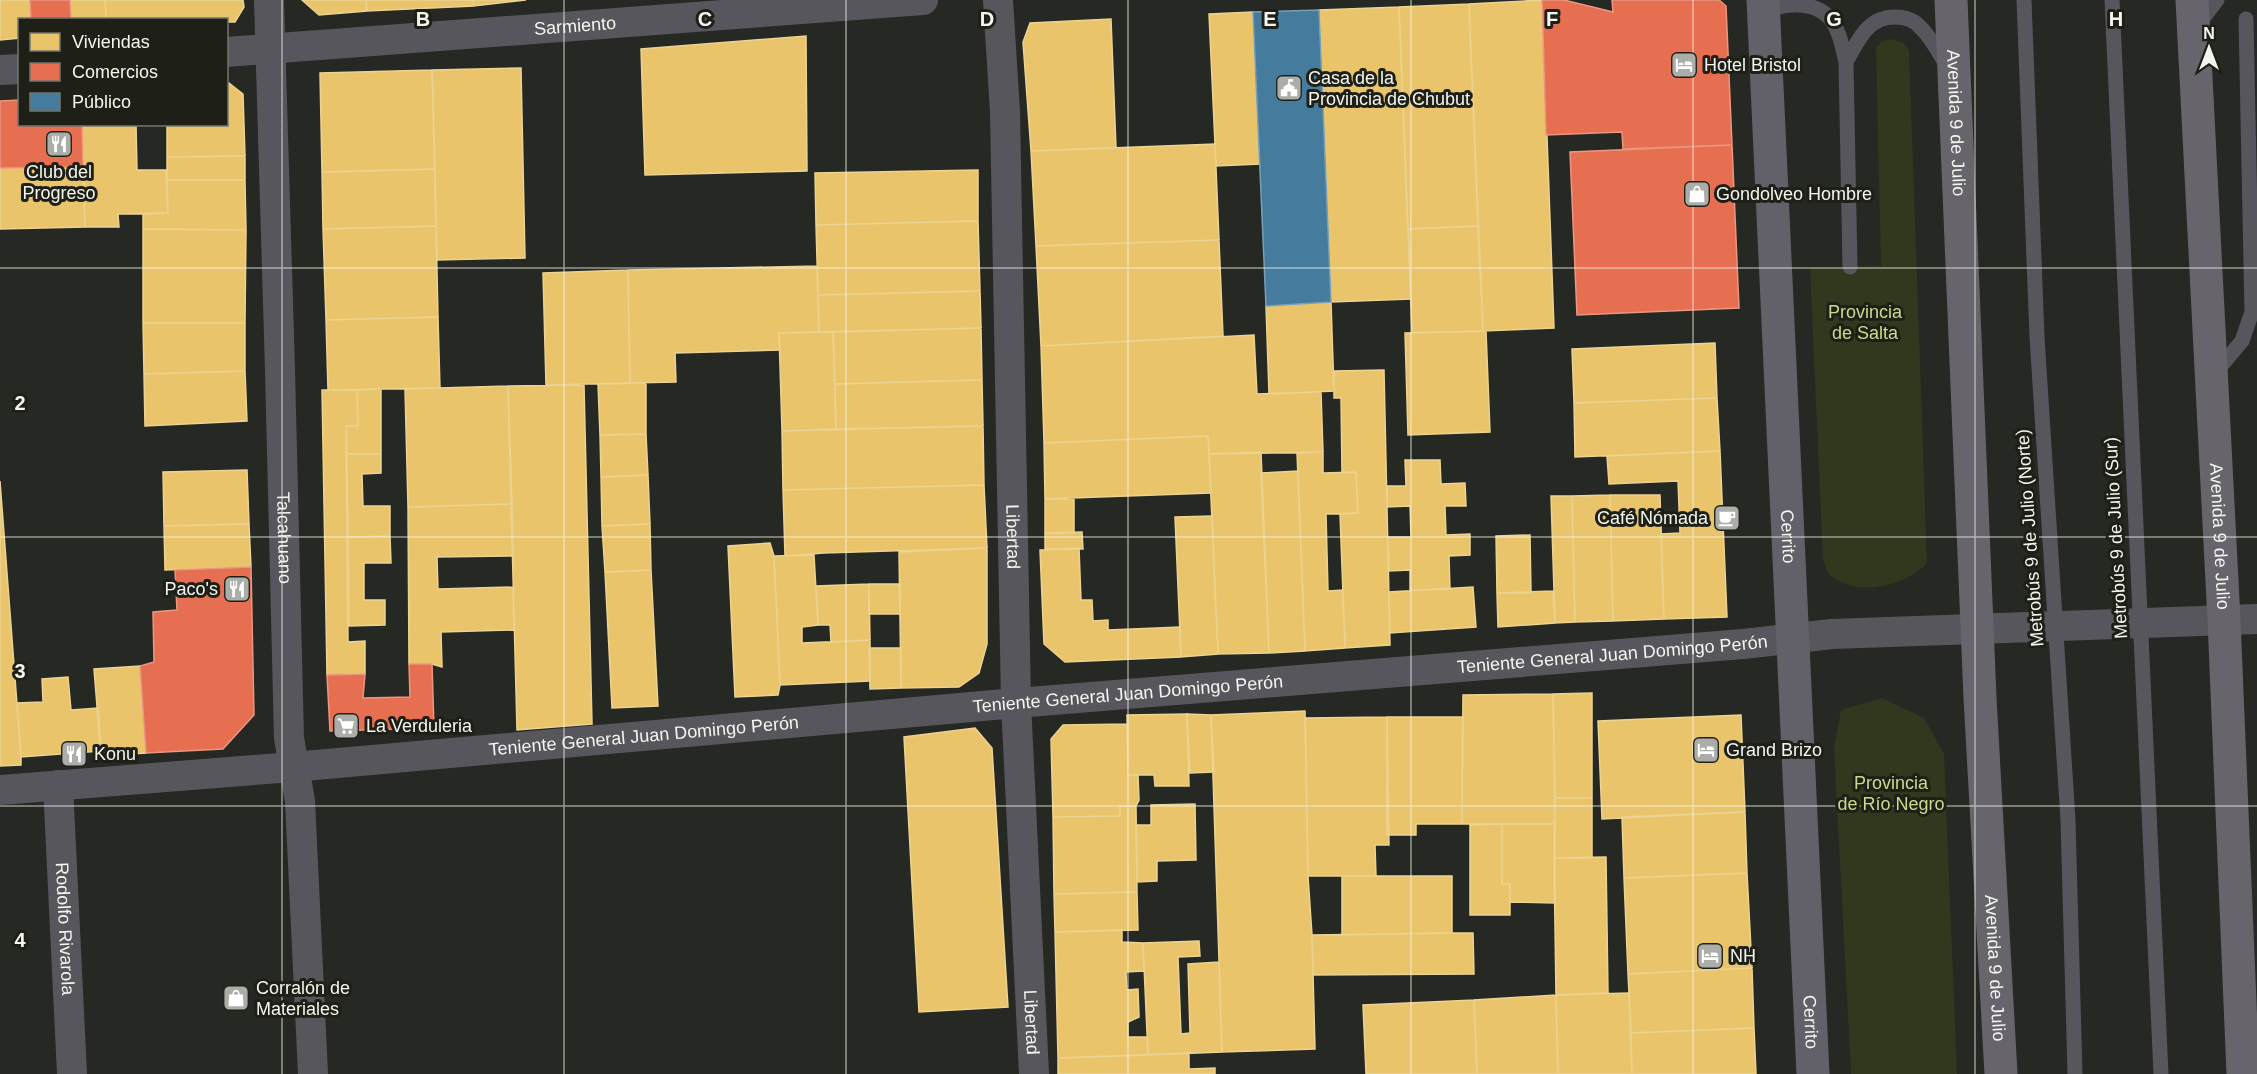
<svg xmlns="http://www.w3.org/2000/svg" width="2257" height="1074" viewBox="0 0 2257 1074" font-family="Arial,sans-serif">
<rect width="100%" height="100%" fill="#262823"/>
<path fill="#30381d" d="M1891 39 1903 43 1909 50 1927 563C1905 586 1858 598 1831 576 1827 573 1825 565 1823 560L1810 268 1881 266 1876 48 1882 41Z
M1882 698 1924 718 1944 754 1957 1074H1851L1834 748 1841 710Z"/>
<path fill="#e9c46a" stroke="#ecd392" stroke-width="1.5" d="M0 0H30L31 20H20V38L0 40Z
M70 0H105L106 20H71Z
M105 0H243L244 7 235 22H226V20H106Z
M302 0H366L367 11 319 15Z
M366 0H473L474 6 367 11Z
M473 0H526L474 6Z
M1542 0 1554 328 1483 331 1469 4Z
M1469 4 1478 226 1408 229 1399 7Z
M1399 7 1411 299 1331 302 1319 10Z
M1253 12 1260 164 1216 166 1209 14Z
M1111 19 1116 148 1031 151 1023 42 1030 23Z
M806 36 807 171 645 175 641 49Z
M521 68 525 258 437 260 432 70Z
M432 70 435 169 322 172 320 73Z
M229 83 243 94 245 156 167 157V124H226V84Z
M82 124H136L137 170H166L168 213 118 214 119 227H85Z
M1215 144 1219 240 1036 246 1031 151Z
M245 156V180H167V157Z
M83 167 85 227 0 229V168Z
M435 169 436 226 323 229 322 172Z
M978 170V221L816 225 815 173Z
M167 180H245L246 230 143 229V214L168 213Z
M978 221 980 291 818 295 816 225Z
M436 226 438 317 326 320 323 229Z
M1478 226 1483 331 1412 333 1408 229Z
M143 229 246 230 245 323H143Z
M1219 240 1223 336 1041 346 1036 246Z
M817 266 819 332 779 333 780 350 675 353 676 382 630 383 628 270Z
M628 270 630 383 546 385 543 273Z
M980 291 981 328 819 332 818 295Z
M1331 302 1334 391 1269 394 1266 306Z
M438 317 440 388 328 390 326 320Z
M143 323H245V371L144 374Z
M981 328 982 380 835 384 833 332Z
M1486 331 1490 432 1408 435 1405 333Z
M833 332 836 429 782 431 779 333Z
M1254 335 1257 394 1321 392 1323 452 1209 454 1208 436 1044 443 1041 346Z
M1715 343 1717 398 1574 403 1572 349Z
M1384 370 1390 645 1345 648 1340 514 1358 513 1356 472 1342 473 1341 398H1334V371Z
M245 371 247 421 145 426 144 374Z
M982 380 983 426 836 429 835 384Z
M646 383V434L600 435 598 384Z
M584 385 592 724 517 730 508 386Z
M508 386 512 504 408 507 405 389Z
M381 389V454H347L346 426H358L357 390Z
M322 390H357L358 426H346L348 642 365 641V674L327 675Z
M1717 398 1720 451 1575 457 1574 403Z
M983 426 984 485 783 490 782 431Z
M646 434 648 475 601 477 600 435Z
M1208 436 1211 493 1045 499 1044 443Z
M1720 451 1727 617 1664 619 1661 534 1680 533 1678 481 1609 484 1607 456Z
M1261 452 1269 653 1218 654 1209 454Z
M1323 452V473L1356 472 1358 513 1326 514 1328 591 1343 590 1345 648 1305 651 1297 453Z
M347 454H381V473L362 474 363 506H390V536L348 537Z
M1405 460H1440L1441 484 1465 483 1466 506H1445L1446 535 1470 534V555L1449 556 1450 589 1410 590V570L1389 571 1388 537H1411L1410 506 1387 507V486H1406Z
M247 470 249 524 164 526 163 472Z
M1298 471 1305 651 1269 653 1261 473Z
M648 475 650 524 602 526 601 477Z
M0 481 21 757V765L0 766Z
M984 485 987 548 824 553 785 556 783 490Z
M1610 495H1660L1664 619 1613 621Z
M1610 495 1613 621 1575 622 1572 496Z
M1551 496H1572L1575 622 1555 623Z
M1045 499H1074V533H1045Z
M512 504 513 556 437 557 438 589 513 587 514 630 441 632 442 667 432 664H409L408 507Z
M1212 516 1218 654 1181 657 1175 517Z
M249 524 251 567 165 570 164 526Z
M650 524 651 570 605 572 602 526Z
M1082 532 1083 549H1045V533Z
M1530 535 1531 593H1497L1496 536Z
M390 536 391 563H364V600H385V625L349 626 348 537Z
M770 543 774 556 780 685 778 695 735 697 728 546Z
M987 548V644L979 673 959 687 901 688 899 552Z
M1079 548 1081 600H1092L1093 621 1108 620V630L1180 627 1181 657 1065 662 1044 644 1040 550Z
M814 555 818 625 802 627V643L870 640V681L780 685 774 556Z
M651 570 658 706 612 708 605 572Z
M869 584 870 640 831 642 830 625H818L816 586Z
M869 584H900V614H869Z
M1473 587 1476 627 1390 633 1389 592Z
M1553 591 1555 623 1498 627 1497 593Z
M869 648H901V688L870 689Z
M140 666 146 753 101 756 94 669Z
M68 677 71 710 98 708 101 751 21 757 17 703 43 702 42 679Z
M1592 693V798H1555L1553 694Z
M1553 694 1555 824H1462L1463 695Z
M1305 711 1308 876 1312 935 1315 1049 1222 1052 1211 715Z
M1187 714 1189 786H1155L1154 775H1128L1127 715Z
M1187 714 1211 715 1214 772 1190 773Z
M1741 715 1745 812 1602 819 1598 721Z
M1387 717 1389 845H1375L1376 876H1308L1305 718Z
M1387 717H1463L1462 824H1416V835H1387Z
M1127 724 1128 775H1138L1139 800 1136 806H1120V816L1053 817 1051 739 1063 725Z
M975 728 992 748 1008 1007 919 1012 904 737Z
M1555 798H1592V858H1554Z
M1195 804 1196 860 1157 861V881L1137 882 1136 825H1151V805Z
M1120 806H1136L1137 892 1054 894 1053 817 1120 816Z
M1745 812 1747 873 1624 878 1622 817Z
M1502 824V884H1510V915H1470V825Z
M1502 824H1555V903L1510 902V884H1502Z
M1606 857 1608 993 1556 995 1554 858Z
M1747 873 1752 968 1628 974 1624 878Z
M1342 876H1452V933L1342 935Z
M1137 892 1138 930 1055 932 1054 894Z
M1122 930V942L1143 943 1144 971 1126 972 1127 990 1138 989 1139 1017 1128 1022V1037H1147L1148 1055 1058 1058 1055 932Z
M1452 933H1473L1474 974 1313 975 1312 935Z
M1199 941 1200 956 1178 957 1181 1034 1190 1033 1188 964 1219 962 1222 1052 1148 1055 1143 943Z
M1752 968 1754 1028 1631 1033 1628 974Z
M1629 993 1632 1074H1558L1556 995Z
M1556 995 1558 1074H1477L1474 1000Z
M1474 1000 1477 1074H1366L1363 1005Z
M1754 1028 1756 1074H1632L1631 1033Z
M1189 1053V1069L1215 1068V1074H1058V1058Z"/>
<path fill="#e76f51" stroke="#eb9780" stroke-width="1.5" d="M30 0H70L71 20H31Z
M1542 0H1564L1613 12 1612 0H1719L1726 6 1732 145 1623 149 1622 132 1546 135Z
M20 100V124H82L83 167 0 168V101Z
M1732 145 1739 308 1577 315 1570 152Z
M251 567 254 715 223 749 146 753 140 666 154 662 153 612 177 610 175 570Z
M409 664H432L434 728 330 731 327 675 365 674 363 698 410 697Z"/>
<path fill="#457b9d" stroke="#79a0b6" stroke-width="1.5" d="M1319 10 1331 302 1266 306 1253 12Z"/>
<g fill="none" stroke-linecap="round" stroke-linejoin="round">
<path stroke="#57565d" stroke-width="15" d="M2024 0 2037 337 2068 820 2075 1074
M2112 0 2161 1074
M1764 13C1785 1 1822 0 1835 26 1841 37 1843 50 1846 62L1850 267
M2197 26 2217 0
M1846 62C1858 41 1867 17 1895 17 1904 17 1914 20 1920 27 1931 37 1939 53 1947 66
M2215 373 2242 341 2252 312 2246 19"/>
<g stroke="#57565d" stroke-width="30">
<path id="s1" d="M269 0 280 370 289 738 300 801 313 1074"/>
<path id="s2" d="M998 0 1005 112 1016 703 1034 1074"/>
<path id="s3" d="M226 52 923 0"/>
<path d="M0 70 20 69"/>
<path id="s4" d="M58 785 72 1074"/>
<path id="s5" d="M0 790 293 767 1016 703 1743 644 1832 634 2257 619"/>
</g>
<path stroke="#626068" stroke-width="33" id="s6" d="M1763 0 1813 1074"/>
<g stroke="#67646c" stroke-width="33">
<path id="s7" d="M1951 0 1980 698 2001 1074"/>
<path id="s8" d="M2192 0 2224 620 2243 1074"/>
</g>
</g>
<path fill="none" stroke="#f3f5ef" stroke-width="1.5" stroke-opacity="0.55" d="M282 0V1074M564 0V1074M846 0V1074M1128 0V1074M1411 0V1074M1693 0V1074M1975 0V1074M0 268H2257M0 537H2257M0 806H2257"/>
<defs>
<symbol id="hotel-square" viewBox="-11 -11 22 22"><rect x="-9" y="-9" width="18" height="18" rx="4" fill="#abada8" stroke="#1e2018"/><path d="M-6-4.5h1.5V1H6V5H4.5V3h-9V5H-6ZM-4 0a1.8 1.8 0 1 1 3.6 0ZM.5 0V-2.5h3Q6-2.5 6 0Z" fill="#fff"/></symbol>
<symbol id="civic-square" viewBox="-11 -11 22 22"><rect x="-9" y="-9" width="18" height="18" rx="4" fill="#abada8" stroke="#1e2018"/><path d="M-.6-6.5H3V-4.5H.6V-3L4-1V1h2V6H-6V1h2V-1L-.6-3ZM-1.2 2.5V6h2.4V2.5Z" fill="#fff"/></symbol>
<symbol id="restaurant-square" viewBox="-11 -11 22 22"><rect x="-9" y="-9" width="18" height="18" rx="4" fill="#abada8" stroke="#1e2018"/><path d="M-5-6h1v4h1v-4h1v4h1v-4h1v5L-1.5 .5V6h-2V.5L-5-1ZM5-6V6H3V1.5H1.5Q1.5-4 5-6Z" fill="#fff"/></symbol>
<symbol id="shop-square" viewBox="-11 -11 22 22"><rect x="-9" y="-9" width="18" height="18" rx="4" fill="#abada8" stroke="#1e2018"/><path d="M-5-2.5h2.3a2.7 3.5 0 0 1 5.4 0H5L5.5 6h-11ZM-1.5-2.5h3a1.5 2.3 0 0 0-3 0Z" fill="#fff"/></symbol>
<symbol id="cafe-square" viewBox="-11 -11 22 22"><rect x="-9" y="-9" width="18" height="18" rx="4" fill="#abada8" stroke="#1e2018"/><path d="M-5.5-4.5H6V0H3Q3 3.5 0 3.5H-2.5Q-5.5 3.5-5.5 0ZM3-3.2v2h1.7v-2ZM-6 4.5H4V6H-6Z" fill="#fff"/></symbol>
<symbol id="supermarket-square" viewBox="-11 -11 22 22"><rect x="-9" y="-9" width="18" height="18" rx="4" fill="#abada8" stroke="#1e2018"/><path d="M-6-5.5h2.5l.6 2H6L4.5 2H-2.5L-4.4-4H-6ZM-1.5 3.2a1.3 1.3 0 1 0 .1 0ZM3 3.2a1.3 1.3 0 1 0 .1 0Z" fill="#fff"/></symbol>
</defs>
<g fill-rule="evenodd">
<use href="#hotel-square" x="1669" y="50" width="30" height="30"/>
<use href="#civic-square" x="1274" y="73" width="30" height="30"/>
<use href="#restaurant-square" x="44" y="129" width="30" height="30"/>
<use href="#shop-square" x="1682" y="179" width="30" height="30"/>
<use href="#cafe-square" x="1712" y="503" width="30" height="30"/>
<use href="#restaurant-square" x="222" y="574" width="30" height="30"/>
<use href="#supermarket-square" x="331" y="711" width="30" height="30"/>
<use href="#hotel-square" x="1691" y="735" width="30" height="30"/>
<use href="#restaurant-square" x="59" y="739" width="30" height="30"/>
<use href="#hotel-square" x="1695" y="941" width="30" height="30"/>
<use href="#shop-square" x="221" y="983" width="30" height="30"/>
</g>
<g text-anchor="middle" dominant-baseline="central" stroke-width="6" stroke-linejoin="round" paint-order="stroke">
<g font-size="18" fill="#f3f5ef" stroke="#1e2018">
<text stroke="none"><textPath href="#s3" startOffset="350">Sarmiento</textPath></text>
<text stroke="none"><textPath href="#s7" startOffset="123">Avenida 9 de Julio</textPath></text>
<text stroke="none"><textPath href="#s2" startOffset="537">Libertad</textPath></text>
<text stroke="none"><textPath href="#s6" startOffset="537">Cerrito</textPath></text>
<text stroke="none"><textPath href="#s8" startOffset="537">Avenida 9 de Julio</textPath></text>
<text stroke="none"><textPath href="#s1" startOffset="538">Talcahuano</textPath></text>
<text transform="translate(2030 538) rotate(-94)">Metrobús 9 de Julio (Norte)</text>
<text transform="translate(2116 538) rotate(-93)">Metrobús 9 de Julio (Sur)</text>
<text stroke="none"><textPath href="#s5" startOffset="1618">Teniente General Juan Domingo Perón</textPath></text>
<text stroke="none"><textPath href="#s5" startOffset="1132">Teniente General Juan Domingo Perón</textPath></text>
<text stroke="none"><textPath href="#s5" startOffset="646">Teniente General Juan Domingo Perón</textPath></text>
<text stroke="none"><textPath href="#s4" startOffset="144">Rodolfo Rivarola</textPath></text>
<text stroke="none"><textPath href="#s7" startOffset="969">Avenida 9 de Julio</textPath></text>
<text stroke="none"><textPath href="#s6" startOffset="1023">Cerrito</textPath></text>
<text stroke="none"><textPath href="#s2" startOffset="1023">Libertad</textPath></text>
</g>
<g font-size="18" fill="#f3f5ef" stroke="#1e2018" text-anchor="start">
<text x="1704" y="65">Hotel Bristol</text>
<text x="1308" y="78">Casa de la<tspan x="1308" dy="21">Provincia de Chubut</tspan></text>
<text x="59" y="172" text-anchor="middle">Club del<tspan x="59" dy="21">Progreso</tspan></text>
<text x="1716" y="194">Gondolveo Hombre</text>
<text x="1708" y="518" text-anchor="end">Café Nómada</text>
<text x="218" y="589" text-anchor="end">Paco's</text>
<text x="366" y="726">La Verduleria</text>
<text x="1726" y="750">Grand Brizo</text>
<text x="94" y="754">Konu</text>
<text x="1730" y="956">NH</text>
<text x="256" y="988">Corralón de<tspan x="256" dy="21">Materiales</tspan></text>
</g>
<g font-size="18" fill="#c5dd89" stroke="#1e2018">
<text x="1865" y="312">Provincia<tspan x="1865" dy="21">de Salta</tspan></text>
<text x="1891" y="783">Provincia<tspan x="1891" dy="21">de Río Negro</tspan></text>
</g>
</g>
<g font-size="20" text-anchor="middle" font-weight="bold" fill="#f3f5ef" stroke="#1e2018" stroke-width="6" stroke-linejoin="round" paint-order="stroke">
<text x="423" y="26">B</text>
<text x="705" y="26">C</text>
<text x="987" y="26">D</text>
<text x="1270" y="26">E</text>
<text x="1552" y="26">F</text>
<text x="1834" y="26">G</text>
<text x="2116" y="26">H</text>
<text x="20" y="410">2</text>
<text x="20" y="678">3</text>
<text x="20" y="947">4</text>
</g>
<rect x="18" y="18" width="210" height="108" fill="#1e2018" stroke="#73756e" stroke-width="1.5"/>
<rect x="30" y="33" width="30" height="18" fill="#e9c46a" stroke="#73756e" stroke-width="1.5"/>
<text x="72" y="48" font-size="18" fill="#f3f5ef">Viviendas</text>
<rect x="30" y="63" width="30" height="18" fill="#e76f51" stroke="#73756e" stroke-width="1.5"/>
<text x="72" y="78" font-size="18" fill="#f3f5ef">Comercios</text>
<rect x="30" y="93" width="30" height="18" fill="#457b9d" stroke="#73756e" stroke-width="1.5"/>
<text x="72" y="108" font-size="18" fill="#f3f5ef">Público</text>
<g transform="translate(2209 48)" stroke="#1e2018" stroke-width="4.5" paint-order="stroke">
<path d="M0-4.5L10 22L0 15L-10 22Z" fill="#f3f5ef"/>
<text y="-9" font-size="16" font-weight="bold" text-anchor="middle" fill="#f3f5ef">N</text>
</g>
</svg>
